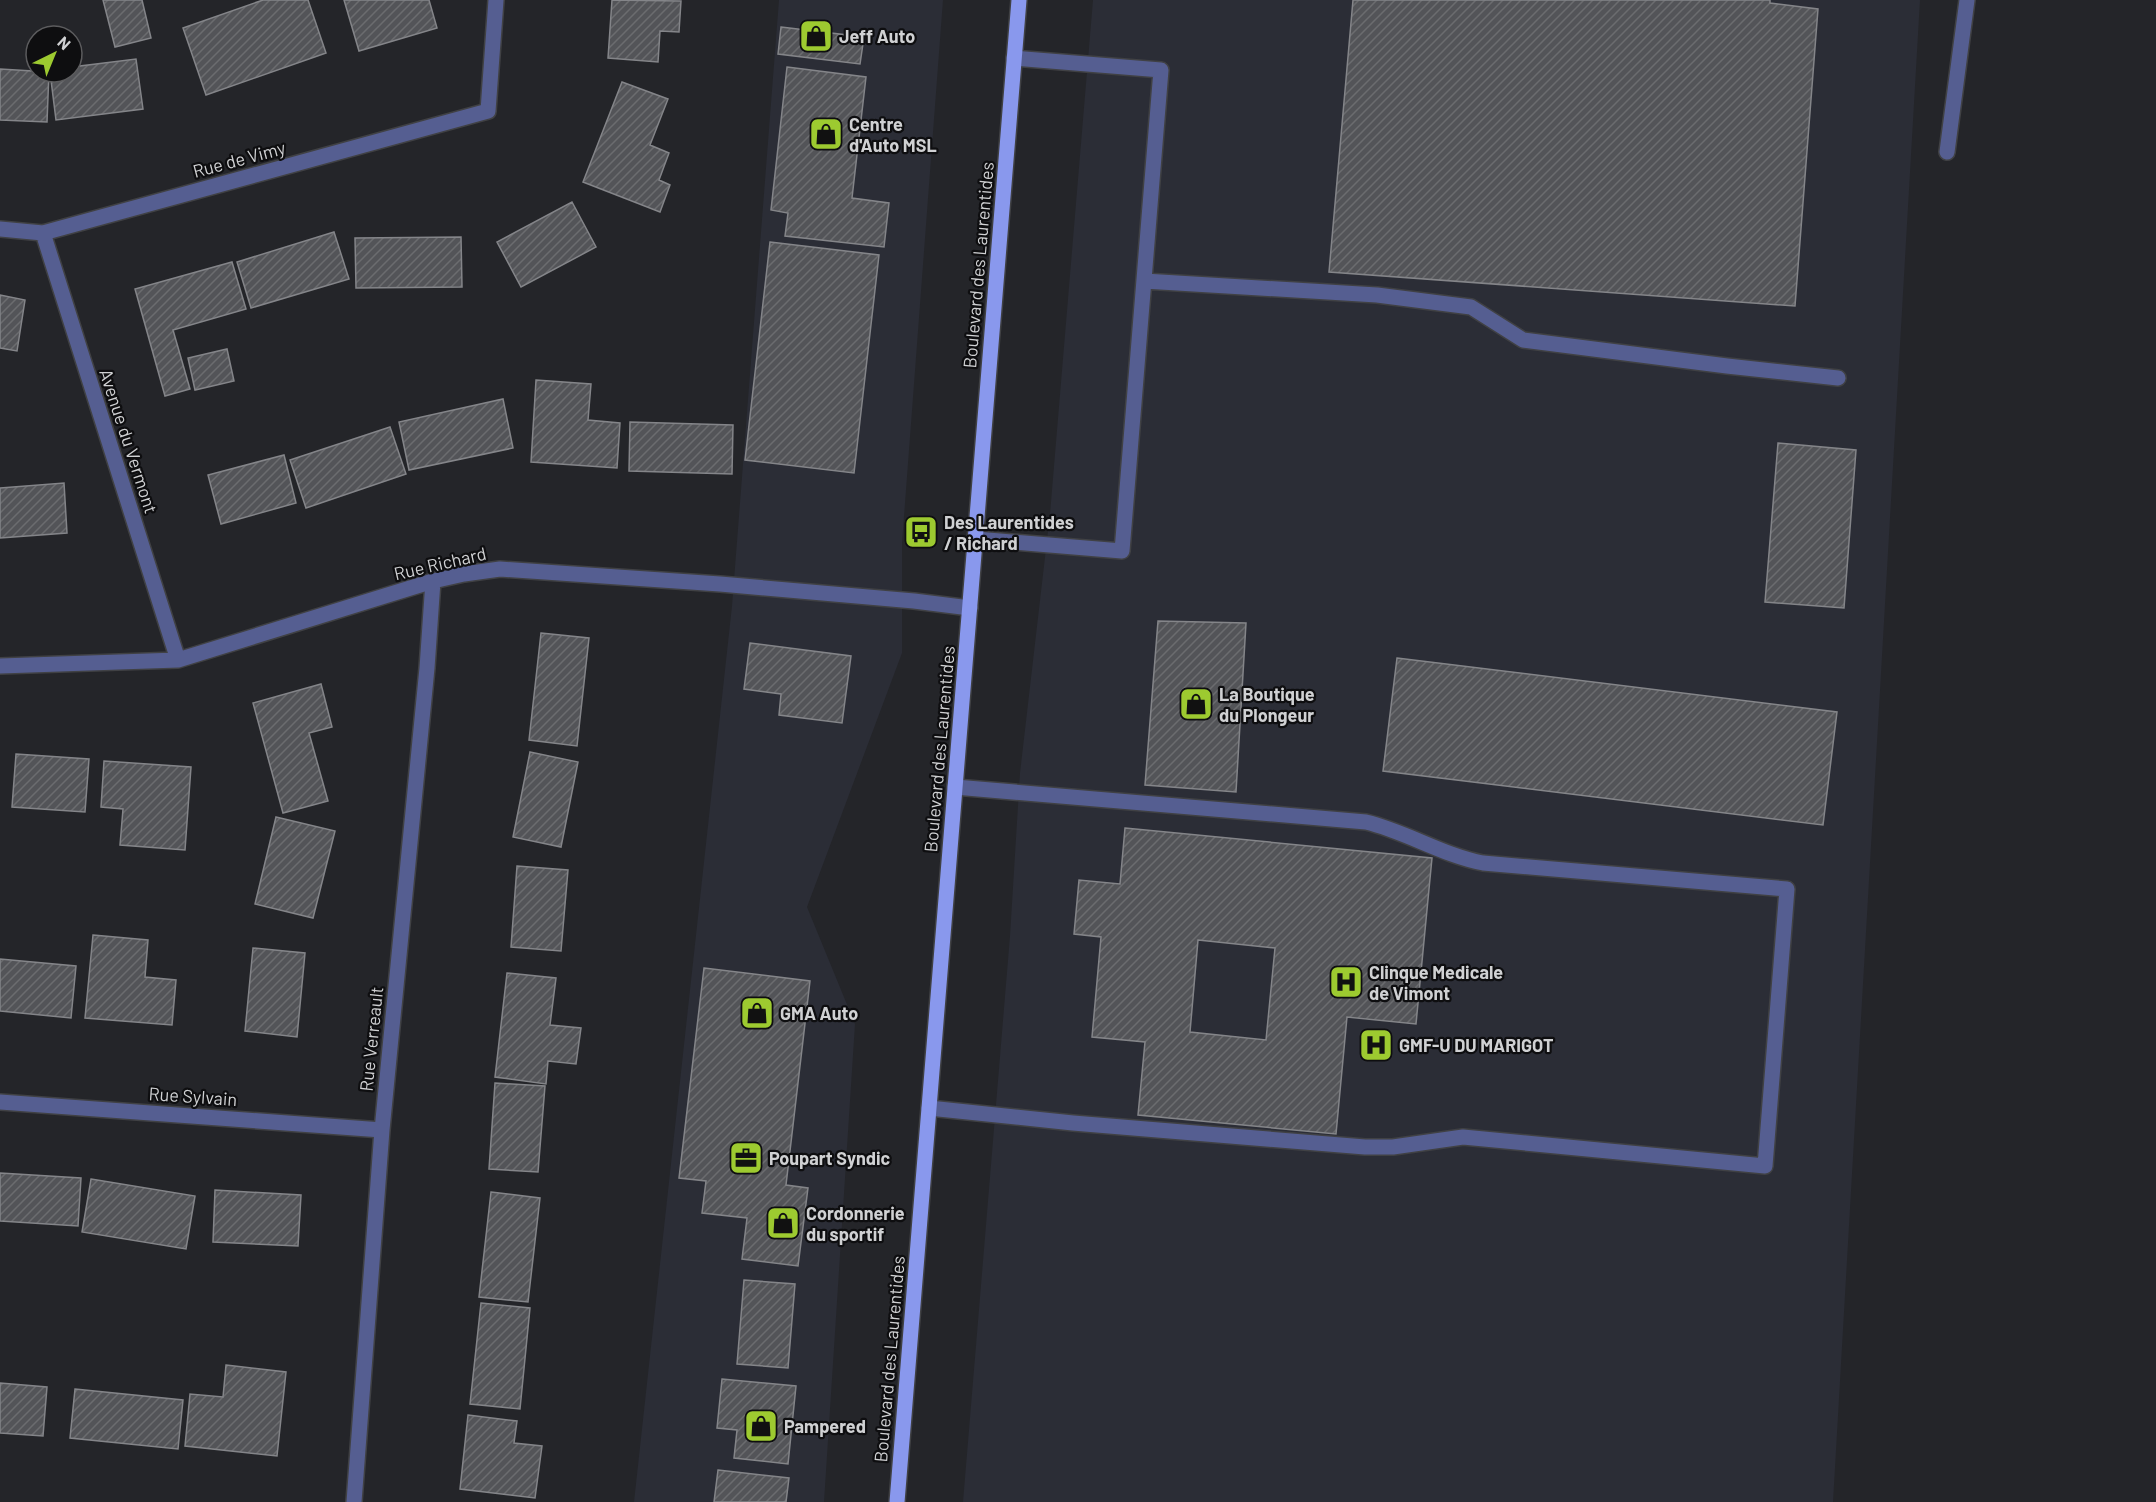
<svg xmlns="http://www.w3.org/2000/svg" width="2156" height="1502" viewBox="0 0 2156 1502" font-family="Barlow,sans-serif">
<defs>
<pattern id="building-hatch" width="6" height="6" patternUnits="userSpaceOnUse" patternTransform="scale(1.5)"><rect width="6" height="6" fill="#535458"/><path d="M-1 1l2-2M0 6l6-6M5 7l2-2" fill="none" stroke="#6b6c6f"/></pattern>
</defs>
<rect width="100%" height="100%" fill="#242529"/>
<path fill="#2b2d36" d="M779 0H943L902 543V653L807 907 855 1024 824 1502H634L732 606Z
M1093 0H1920L1833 1502H963L1010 936 1020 773 1050 514Z"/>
<path fill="url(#building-hatch)" stroke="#848589" stroke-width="1.5" fill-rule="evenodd" d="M103 0H142L151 38 115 47Z
M263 0H308L326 53 206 95 183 28Z
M344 0H429L437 28 359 51Z
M612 0 681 1 679 32 660 31 658 62 608 58Z
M1353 0H1770V3L1818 9 1795 306 1329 272Z
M781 27 864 37 860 64 778 54Z
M136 59 143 109 56 120 50 72H72V67Z
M787 67 866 77 852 198 889 203 884 247 785 236 788 213 771 210Z
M0 69 49 72 47 122 0 120Z
M622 82 668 99 650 145 669 153 659 180 670 185 660 212 583 182Z
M572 202 596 247 521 287 497 242Z
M334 232 349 279 251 308 237 262Z
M461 237 462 287 356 288 355 238Z
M770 242 879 255 854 473 745 460Z
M232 262 246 309 173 330 190 389 165 396 135 289Z
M0 295 25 300 17 351 0 348Z
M227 349 234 381 195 390 188 358Z
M536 380 591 384 588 420 620 423 617 468 531 462Z
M503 399 513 448 409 470 399 422Z
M630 422 733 425 732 474 629 471Z
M390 427 406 474 306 508 290 460Z
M1778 443 1856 450 1844 608 1765 602Z
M284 455 296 503 221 524 208 475Z
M64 483 67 533 0 538V488Z
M1158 621 1246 623 1236 792 1145 785Z
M541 633 589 638 577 746 529 740Z
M750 643 851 656 842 723 779 715 781 694 744 689Z
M1397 658 1837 712 1823 825 1383 771Z
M321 684 332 727 309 733 328 801 283 813 253 703Z
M530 752 578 762 561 847 513 837Z
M16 754 89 759 85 812 12 807Z
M104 761 191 767 185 850 120 845 123 809 101 807Z
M276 817 335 831 313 918 255 904Z
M1125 828 1432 858 1416 1024 1347 1017 1336 1134 1138 1115 1145 1042 1092 1037 1101 937 1074 934 1079 880 1120 884ZM1198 940 1275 948 1266 1040 1190 1032Z
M517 866 568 870 561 951 511 947Z
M93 935 148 940 145 977 176 980 172 1025 85 1018Z
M253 948 305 953 297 1037 245 1031Z
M0 959 76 966 71 1018 0 1011Z
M704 968 810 981 786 1185 808 1188 798 1266 742 1259 747 1218 702 1213 706 1181 679 1178Z
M507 973 556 978 550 1025 581 1028 576 1064 548 1061 546 1084 495 1077Z
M495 1083 545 1086 538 1172 489 1169Z
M0 1173 81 1178 78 1226 0 1221Z
M91 1179 195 1196 186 1249 82 1232Z
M215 1190 301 1195 298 1246 213 1242Z
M491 1192 540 1198 528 1302 479 1297Z
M744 1280 795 1284 788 1368 737 1364Z
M481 1303 530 1308 520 1409 470 1404Z
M226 1365 286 1372 277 1456 185 1446 190 1394 223 1397Z
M722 1379 796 1386 788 1464 734 1458 737 1430 717 1428Z
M0 1383 47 1387 43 1436 0 1433Z
M75 1389 183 1400 178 1449 70 1438Z
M468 1415 517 1421 514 1443 542 1446 535 1498 460 1489Z
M718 1470 789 1478 786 1502H714Z"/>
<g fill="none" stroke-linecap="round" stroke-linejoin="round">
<defs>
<path id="minor" d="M1947 152 1967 0
M0 229 43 233 488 111 496 0
M43 233 178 660
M1144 281 1377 295 1471 307 1523 340 1727 366 1838 378
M976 539 1122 551 1161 70 1014 58
M0 666 178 660 433 581 464 574 500 569 720 584 914 601 970 608
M0 1102 382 1130
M929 1108 1073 1123 1365 1147H1393L1463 1137 1765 1166 1787 889 1483 863C1442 855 1407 832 1366 822L955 787
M354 1502 382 1130 427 668 433 581"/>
<path id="major" d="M897 1502 1019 0"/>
</defs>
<use href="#minor" stroke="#404144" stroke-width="18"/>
<use href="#major" stroke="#404144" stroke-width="18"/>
<use href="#minor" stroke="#555e91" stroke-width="15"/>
<use href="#major" stroke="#8998ed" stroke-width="15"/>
</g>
<defs>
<symbol id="shop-square" viewBox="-11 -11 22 22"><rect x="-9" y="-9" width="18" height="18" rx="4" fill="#9dca30" stroke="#0e0e10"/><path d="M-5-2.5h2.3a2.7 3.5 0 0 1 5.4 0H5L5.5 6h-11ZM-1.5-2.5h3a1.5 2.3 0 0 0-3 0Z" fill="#111"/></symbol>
<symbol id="bus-square" viewBox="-11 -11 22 22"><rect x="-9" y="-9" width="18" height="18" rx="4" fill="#9dca30" stroke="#0e0e10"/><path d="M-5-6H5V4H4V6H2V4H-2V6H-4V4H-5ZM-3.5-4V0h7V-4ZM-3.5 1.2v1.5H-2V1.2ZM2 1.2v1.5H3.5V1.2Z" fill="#111"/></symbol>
<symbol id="hospital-square" viewBox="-11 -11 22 22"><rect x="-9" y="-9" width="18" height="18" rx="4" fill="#9dca30" stroke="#0e0e10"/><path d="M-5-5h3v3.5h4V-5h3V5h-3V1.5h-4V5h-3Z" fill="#111"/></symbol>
<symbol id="office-square" viewBox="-11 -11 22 22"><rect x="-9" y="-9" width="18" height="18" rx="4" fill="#9dca30" stroke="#0e0e10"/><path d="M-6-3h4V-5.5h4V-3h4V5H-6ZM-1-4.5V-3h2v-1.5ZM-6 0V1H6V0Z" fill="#111"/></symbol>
</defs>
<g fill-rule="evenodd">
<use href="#shop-square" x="797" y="17" width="38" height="38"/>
<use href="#shop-square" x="807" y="115" width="38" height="38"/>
<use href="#bus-square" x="902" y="513" width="38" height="38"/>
<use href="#shop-square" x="1177" y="685" width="38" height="38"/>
<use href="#hospital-square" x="1327" y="963" width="38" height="38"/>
<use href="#shop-square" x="738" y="994" width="38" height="38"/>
<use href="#hospital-square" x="1357" y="1026" width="38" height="38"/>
<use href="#office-square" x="727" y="1139" width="38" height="38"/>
<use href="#shop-square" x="764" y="1204" width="38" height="38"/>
<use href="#shop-square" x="742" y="1407" width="38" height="38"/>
</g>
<g text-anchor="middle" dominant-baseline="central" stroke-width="4.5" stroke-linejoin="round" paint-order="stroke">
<g font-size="18" font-weight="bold" fill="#d0d1d3" stroke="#0e0e10" text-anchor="start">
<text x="839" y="36">Jeff Auto</text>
<text x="849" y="124">Centre<tspan x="849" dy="21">d'Auto MSL</tspan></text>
<text x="944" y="522">Des Laurentides<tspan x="944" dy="21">/ Richard</tspan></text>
<text x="1219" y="694">La Boutique<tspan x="1219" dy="21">du Plongeur</tspan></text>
<text x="1369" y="972">Clinque Medicale<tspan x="1369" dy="21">de Vimont</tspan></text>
<text x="780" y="1013">GMA Auto</text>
<text x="1399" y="1045">GMF-U DU MARIGOT</text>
<text x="769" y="1158">Poupart Syndic</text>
<text x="806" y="1213">Cordonnerie<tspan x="806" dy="21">du sportif</tspan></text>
<text x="784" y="1426">Pampered</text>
</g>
<g font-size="18" fill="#d0d1d3" stroke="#0e0e10">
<text transform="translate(239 159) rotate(-15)">Rue de Vimy</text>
<text transform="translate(978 265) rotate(-85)">Boulevard des Laurentides</text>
<text transform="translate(129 441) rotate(72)">Avenue du Vermont</text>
<text transform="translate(440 563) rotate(-13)">Rue Richard</text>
<text transform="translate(939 749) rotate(-85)">Boulevard des Laurentides</text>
<text transform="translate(371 1039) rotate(-84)">Rue Verreault</text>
<text transform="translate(193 1096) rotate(4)">Rue Sylvain</text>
<text transform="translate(889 1359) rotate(-85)">Boulevard des Laurentides</text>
</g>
</g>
<g transform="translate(54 54) rotate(43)"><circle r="28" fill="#0e0e10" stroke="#5c5c5e" stroke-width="1.5"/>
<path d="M0-4.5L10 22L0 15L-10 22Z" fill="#9dca30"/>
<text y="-9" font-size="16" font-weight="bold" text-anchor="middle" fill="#d0d1d3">N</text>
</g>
</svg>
